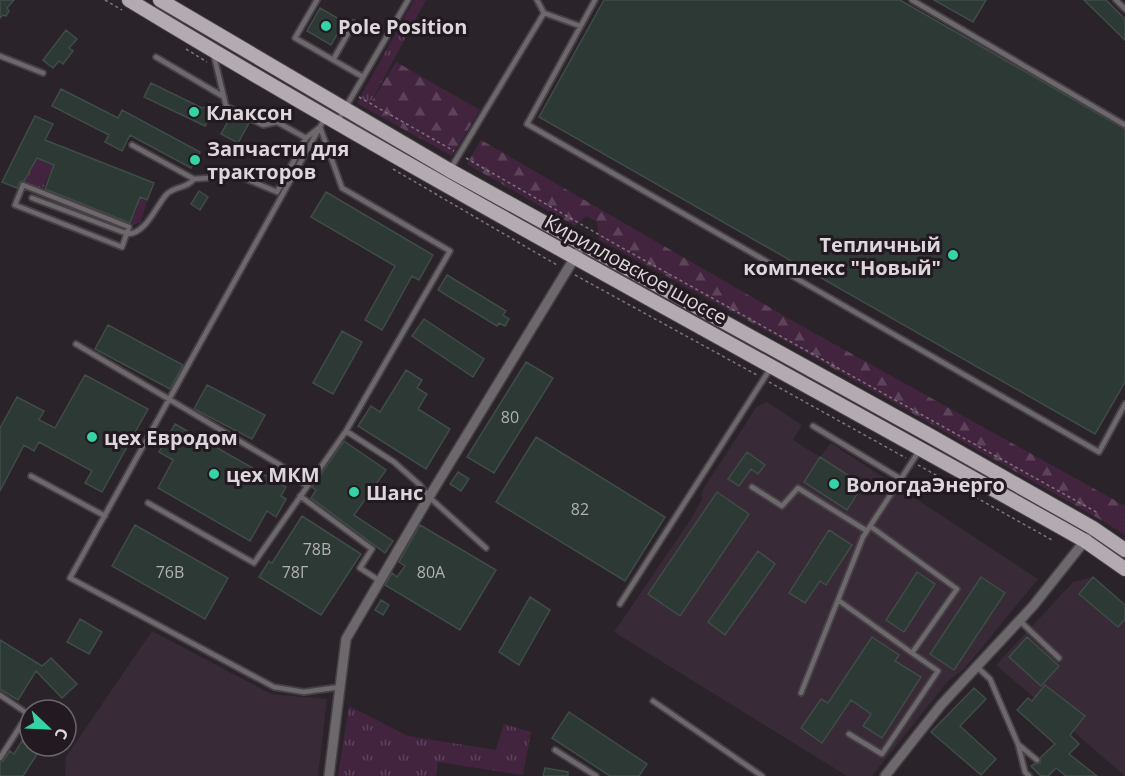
<svg xmlns="http://www.w3.org/2000/svg" width="1125" height="776" viewBox="0 0 1125 776" font-family="'Open Sans',sans-serif">
<defs>
<pattern id="grass-tufts" width="24" height="20" patternUnits="userSpaceOnUse" patternTransform="scale(1.5)"><rect width="24" height="20" fill="#42243f"/><path d="M3 7l-1-3M5 7V3M7 7l1-3M15 17l-1-3M17 17v-4M19 17l1-3" fill="none" stroke="#5d435a"/></pattern>
<pattern id="forest-firs" width="22" height="20" patternUnits="userSpaceOnUse" patternTransform="scale(1.5)"><rect width="22" height="20" fill="#42243f"/><path d="M5 1l3.5 6h-7zM16 11l3.5 6h-7z" fill="#5d435a"/></pattern>
</defs>
<rect width="100%" height="100%" fill="#2b232a"/>
<path fill="#382a36" d="M767 402 802 425 793 440 820 457 831 443 1038 579 965 668 948 681 872 776H847L614 632 691 519 702 499V491L757 406Z
M1093 577 1125 605V776L996 665 1073 582Z
M152 631 271 694 327 699 318 776H65L66 757Z"/>
<path fill="url(#grass-tufts)" d="M414 0H426L367 109 357 103Z
M37 159 147 201 141 222 130 226 138 206 50 172 43 188 24 183Z
M349 706 408 736 496 750 504 724 531 732 523 775 438 762 436 776H338Z"/>
<path fill="url(#forest-firs)" d="M396 62 480 110 452 156 367 109Z
M481 140 800 325 1125 506V535L1101 520 792 345 599 239 597 222 586 216 575 226 467 164Z"/>
<path fill="#2d3934" stroke="#3f4c47" stroke-width="1.5" d="M0 0H14L7 8 9 11 6 16 3 15 0 18Z
M604 0H900L1125 129V382L1095 434 539 117Z
M934 0H986L973 22Z
M1084 0H1106L1125 19V40Z
M320 8 344 22 331 45 307 31Z
M66 30 77 39 69 48 73 51 63 64 59 61 53 68 43 60Z
M151 83 202 108 209 106 212 113 205 126 144 97Z
M61 89 118 118 122 110 200 152 191 168 130 135 122 151 105 142 109 135 52 106Z
M232 114 249 123 238 143 221 134Z
M35 116 53 124 45 140 154 183 147 200 140 197 130 223 45 189 54 165 37 158 24 181 20 182 17 188 2 182Z
M199 191 208 197 200 210 191 204Z
M326 192 433 255 419 280 412 276 382 330 365 320 395 266 311 217Z
M447 275 506 311 503 315 509 319 505 326 499 323 497 326 438 290Z
M424 319 484 359 473 377 412 336Z
M108 325 183 365 170 389 95 349Z
M342 331 362 342 333 394 313 383Z
M526 362 553 378 494 473 467 457Z
M406 370 422 380 417 388 427 394 418 409 450 429 426 469 358 426 371 406 380 412Z
M85 375 148 409 102 492 85 483 92 471 39 442 34 451 24 445 0 491V428L17 397 44 411 39 420 55 428Z
M207 385 265 415 252 439 194 409Z
M175 424 286 487 281 496 286 499 276 517 267 511 250 541 158 488 173 460 159 452Z
M536 437 665 517 625 581 496 502Z
M344 441 386 470 354 515 393 541 385 553 311 498 316 490 312 487Z
M747 452 765 465 758 474 751 469 739 486 728 479Z
M820 457 863 485 847 510 804 482Z
M458 472 469 479 461 491 450 484Z
M717 492 749 514 680 616 648 594Z
M302 516 361 554 321 615 259 577 269 561 272 563Z
M135 525 228 578 205 619 112 566Z
M420 525 496 570 460 630 385 585 392 573 397 577 405 566 399 562Z
M829 530 852 545 826 585 820 581 805 603 789 593Z
M758 551 775 564 725 635 708 622Z
M917 572 935 584 904 632 886 620Z
M981 577 1005 593 954 670 930 654Z
M1093 577 1125 605V619L1118 627 1079 594Z
M530 597 550 610 519 665 499 652Z
M381 600 389 605 383 615 375 610Z
M80 619 102 632 89 654 67 642Z
M872 637 899 655 895 661 921 677 882 738 863 726 871 714 851 700 822 743 801 728 821 699 828 703Z
M1027 637 1059 666 1041 686 1009 657Z
M0 640 42 666 51 658 77 684 62 698 36 671 18 700 0 689Z
M1045 685 1085 716 1070 735 1079 744 1069 754 1097 776H1066L1056 768 1048 776H1041L1031 766 1034 764 1040 763 1041 757 1055 744 1017 710 1028 698 1032 701Z
M974 688 986 699 960 726 996 759 981 775 931 732Z
M569 712 647 764 639 776H610L552 738Z
M22 741 39 751 23 776H0V762L3 761 10 751 14 754Z
M545 768 568 772V776H543Z"/>
<g fill="none" stroke-linecap="round" stroke-linejoin="round">
<defs>
<path id="lane" d="M317 0 295 38 363 77
M537 0 544 13 580 26
M595 0 527 124 1099 452 1125 404
M912 0 1125 125
M1116 0 1125 9
M0 56 43 73
M214 56 226 106 263 125 277 122 306 138 320 127 325 118
M156 57 224 97
M333 60 354 23
M337 122 408 0
M320 127 70 578 274 687 304 692 340 687
M132 145 194 179 239 176 277 192 306 138
M451 168 544 13
M23 185 129 227 122 247 15 205Z
M32 198 128 234C146 233 155 208 166 195 173 186 187 189 194 179
M76 344 280 465 307 486
M813 426 901 479
M346 431 394 462 420 485 429 497 486 548
M31 476 105 516
M752 487 782 506 798 488 867 531
M300 496 372 549 360 568 380 581
M148 503 254 563 346 431 450 251 342 188 320 127
M838 600 912 653 957 589 870 526
M620 604 770 369
M1020 621 1059 658
M977 667 990 679 1018 744 1025 772 1029 776
M801 693 863 537 919 451
M0 695 28 714 0 758
M653 701 762 776
M849 734 882 754 938 671 912 653
M1019 745 1037 760
M555 750 596 776"/>
<path id="street" d="M329 776 346 639 429 497 583 244
M885 776 941 705 1033 606 1087 538"/>
<path id="primary" d="M129 0C442 190 766 361 1085 541L1125 569
M160 0 449 170 929 435 1093 528 1125 550"/>
</defs>
<use href="#lane" stroke="#474046" stroke-width="8"/>
<use href="#street" stroke="#474046" stroke-width="12"/>
<use href="#primary" stroke="#474046" stroke-width="16"/>
<path stroke="#7d767c" stroke-width="1.5" stroke-dasharray="3 3" stroke-linecap="butt" d="M105 0 122 10
M186 49 207 62
M359 97 454 151
M466 158 617 245 1098 513
M393 169 557 265
M575 275 757 375
M769 382 906 458
M918 465 1052 540"/>
<use href="#lane" stroke="#6d686c" stroke-width="4.5"/>
<use href="#street" stroke="#6d686c" stroke-width="9"/>
<use href="#primary" stroke="#b4aab2" stroke-width="14"/>
</g>
<g fill="#35d4a7" stroke="#221921" stroke-width="2">
<circle cx="326" cy="26" r="6"/>
<circle cx="194" cy="112" r="6"/>
<circle cx="195" cy="160" r="6"/>
<circle cx="953" cy="255" r="6"/>
<circle cx="92" cy="437" r="6"/>
<circle cx="214" cy="474" r="6"/>
<circle cx="834" cy="484" r="6"/>
<circle cx="354" cy="492" r="6"/>
</g>
<g text-anchor="middle" dominant-baseline="central" stroke-width="6" stroke-linejoin="round" paint-order="stroke">
<g font-size="16" fill="#b1b0b2">
<text x="510" y="417">80</text>
<text x="580" y="509">82</text>
<text x="317" y="549">78В</text>
<text x="170" y="572">76В</text>
<text x="295" y="572">78Г</text>
<text x="431" y="572">80А</text>
</g>
<g font-size="20" font-weight="bold" fill="#ddd7dc" stroke="#221921" text-anchor="start">
<text x="338" y="26">Pole Position</text>
<text x="206" y="112">Клаксон</text>
<text x="207" y="148">Запчасти для<tspan x="207" dy="23">тракторов</tspan></text>
<text x="941" y="244" text-anchor="end">Тепличный<tspan x="941" dy="23">комплекс "Новый"</tspan></text>
<text x="104" y="437">цех Евродом</text>
<text x="226" y="474">цех МКМ</text>
<text x="846" y="484">ВологдаЭнерго</text>
<text x="366" y="492">Шанс</text>
</g>
<g font-size="20" fill="#ddd7dc" stroke="#221921">
<text transform="translate(636 269) rotate(29)">Кирилловское шоссе</text>
</g>
</g>
<g transform="translate(48 728) rotate(113)"><circle r="28" fill="#221921" stroke="#6d656c" stroke-width="1.5"/>
<path d="M0-4.5L10 22L0 15L-10 22Z" fill="#35d4a7"/>
<text y="-9" font-size="16" font-weight="bold" text-anchor="middle" fill="#ddd7dc">С</text>
</g>
</svg>
